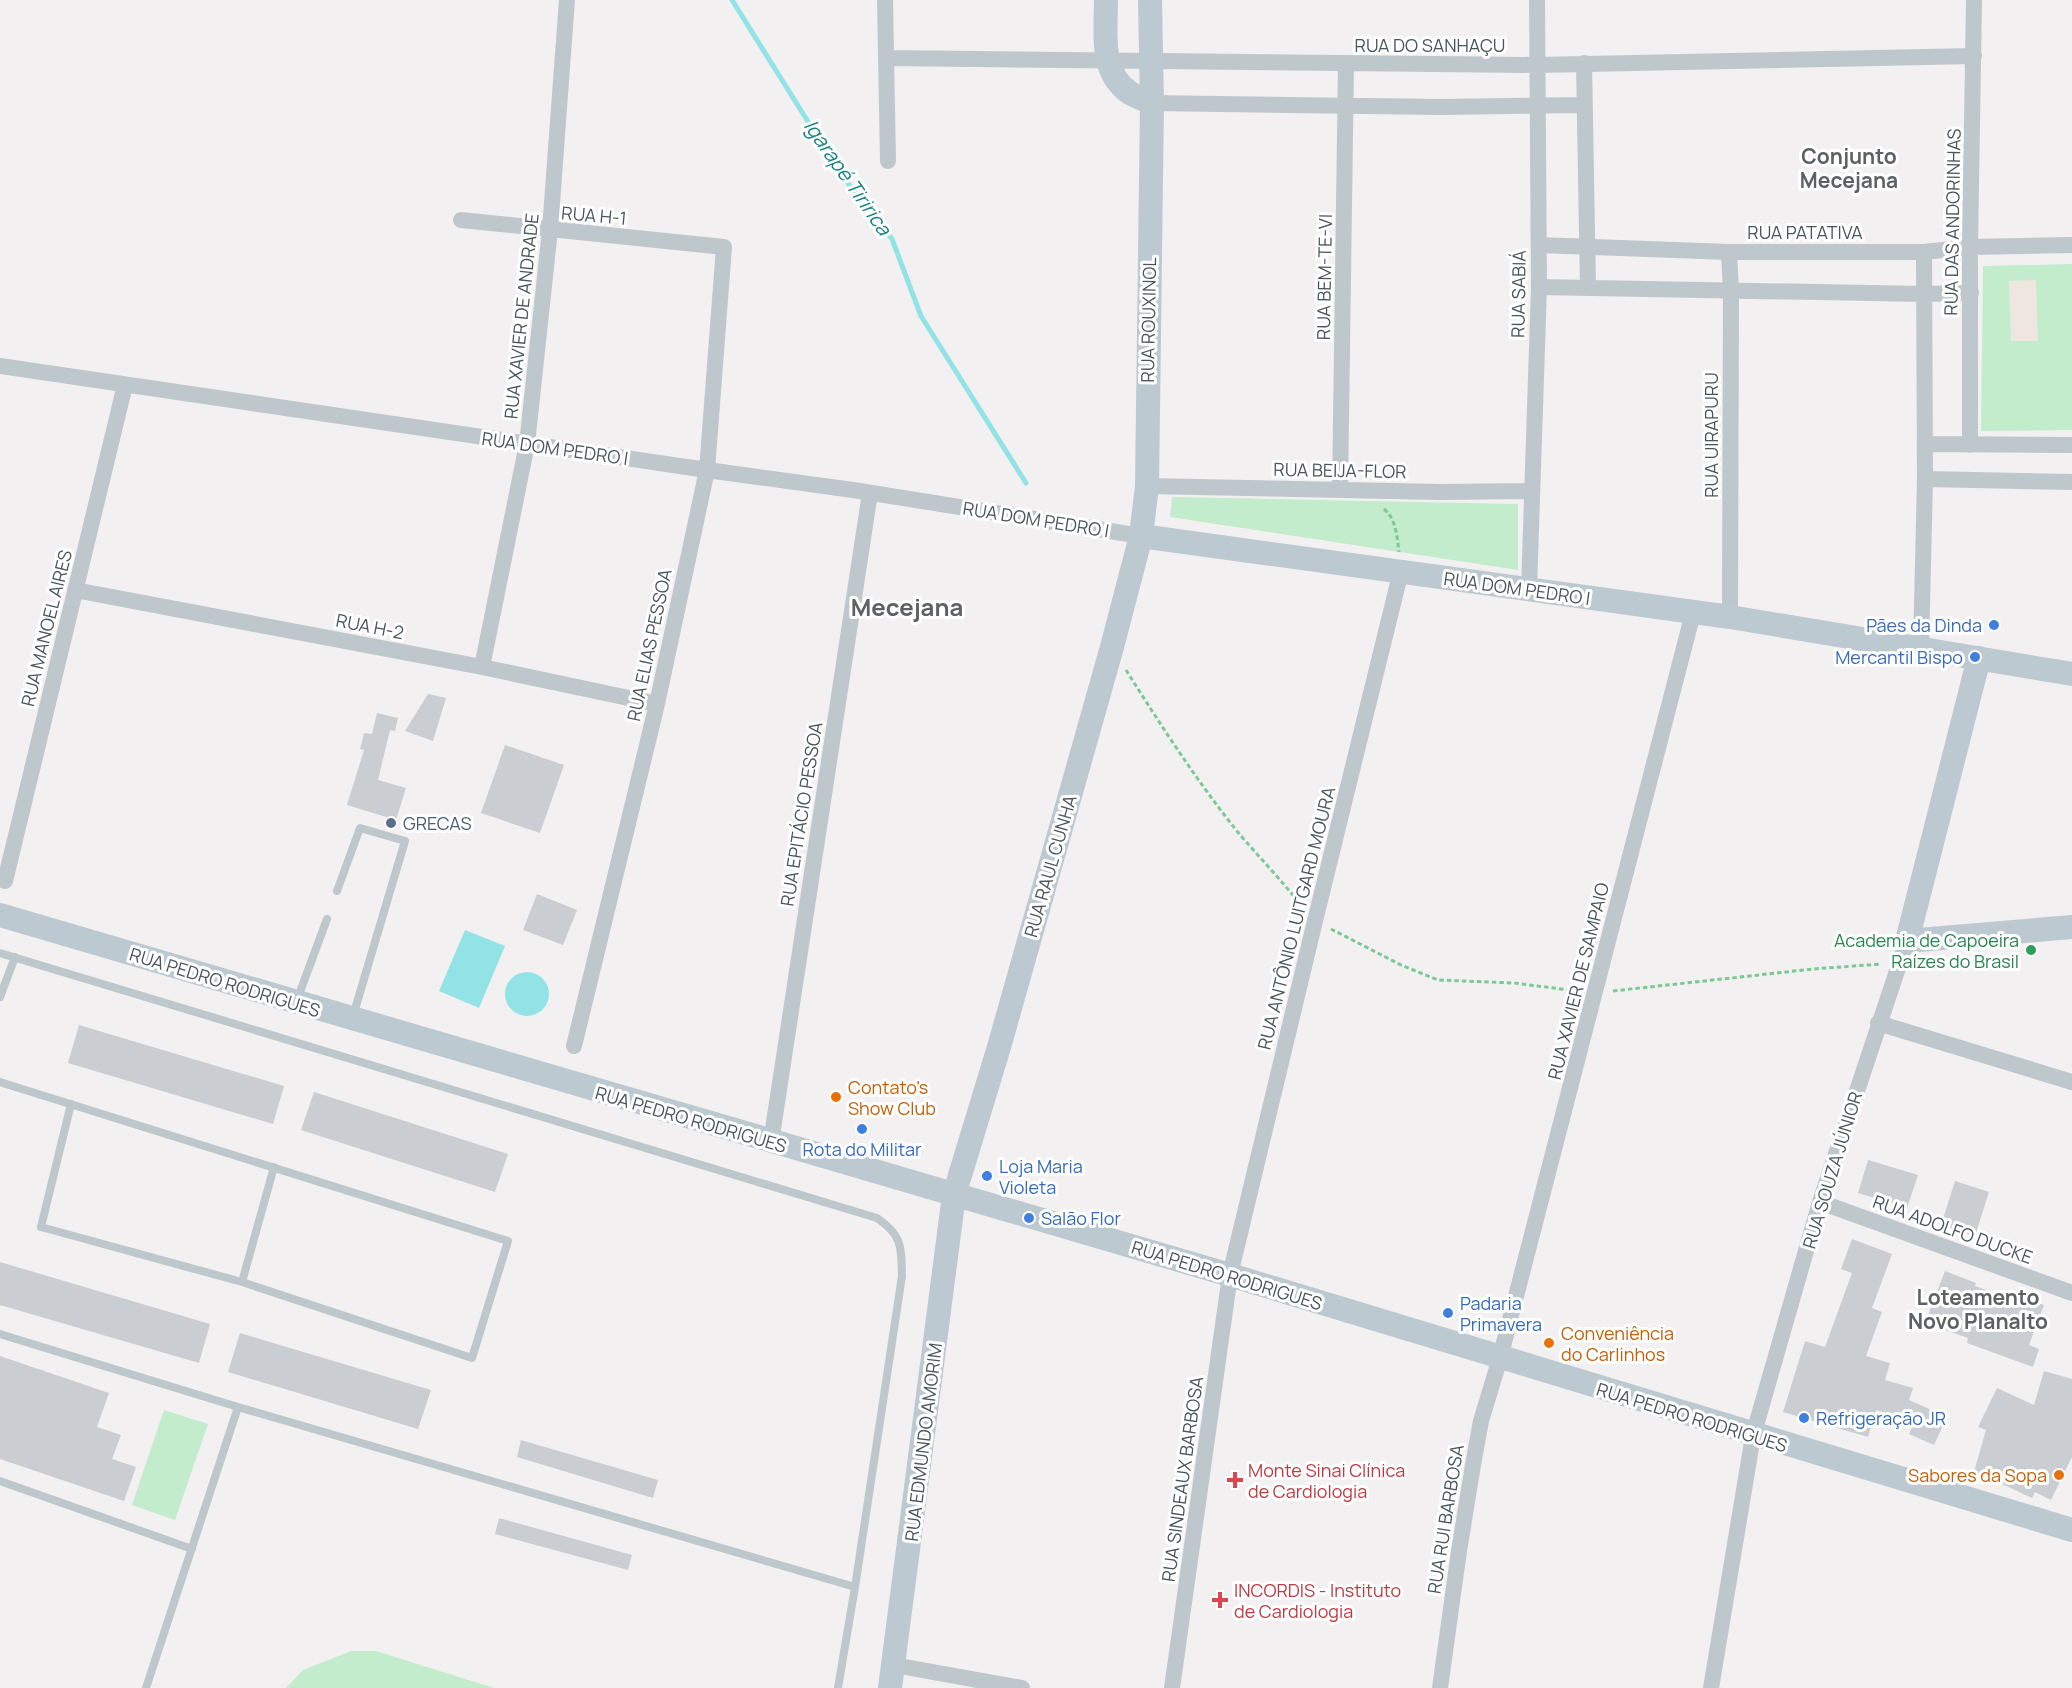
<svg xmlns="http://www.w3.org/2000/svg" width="2072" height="1688" viewBox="0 0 2072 1688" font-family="Manrope,sans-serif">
<rect width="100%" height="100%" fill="#f2f0f0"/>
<path fill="#c2eccb" d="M2072 264V430L1981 431 1983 266Z
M1172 497 1518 504V570L1170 517Z
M164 1410 208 1424 175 1520 132 1505Z
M351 1651H376L494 1688H286L303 1670Z"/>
<path fill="#efe7df" d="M2036 280 2038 341H2011L2009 281Z"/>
<path fill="#92e3e6" d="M465 930 505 946 479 1008 439 991Z
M505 994a22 22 0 1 1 44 0a22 22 0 1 1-44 0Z"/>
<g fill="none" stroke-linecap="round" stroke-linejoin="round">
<path stroke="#92e3e6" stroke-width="5" d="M732 0 840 173 892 239 921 316 1026 483"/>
</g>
<path fill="#caced2" d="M428 694 446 698 433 741 405 731Z
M377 713 398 718 395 731 390 730 378 780 406 788 396 820 347 805 364 750 360 749 364 733 372 734Z
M505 745 564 765 540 833 481 813Z
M537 894 577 910 563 945 523 930Z
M79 1025 284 1086 273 1124 68 1063Z
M314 1092 508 1154 495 1192 301 1130Z
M1868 1160 1918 1175 1907 1208 1858 1193Z
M1955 1181 1989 1192 1975 1236 1941 1225Z
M1852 1239 1892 1254 1872 1308 1882 1312 1866 1356 1890 1363 1885 1380 1913 1388 1909 1400 1947 1417 1934 1445 1909 1434 1915 1421 1876 1410 1868 1437 1783 1412 1805 1341 1825 1347 1852 1273 1841 1269Z
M0 1262 210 1324 199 1363 0 1305Z
M1945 1271 1976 1283 1975 1286 2026 1304 2028 1299 2044 1305 2029 1345 2039 1349 2033 1367 1967 1343 1968 1338 1925 1323Z
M240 1333 431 1390 418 1429 228 1372Z
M0 1356 109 1393 97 1427 121 1435 112 1459 136 1467 124 1501 0 1459Z
M2044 1371 2072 1379V1457L2051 1500 2035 1492 2032 1498 2000 1483 1973 1475 1986 1430 1978 1427 1997 1388 2034 1405Z
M521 1440 658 1480 653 1498 517 1457Z
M499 1518 632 1555 628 1570 495 1534Z"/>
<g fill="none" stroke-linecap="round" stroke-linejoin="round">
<path stroke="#7cc896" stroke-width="3" stroke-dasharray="4.5 3" stroke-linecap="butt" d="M1384 509C1396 519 1397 536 1399 552
M1126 670C1162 727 1198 783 1241 836 1261 859 1282 881 1301 905
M1331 929 1401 965 1438 980 1514 983 1577 991
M1613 991 1813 969 1881 964"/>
<path stroke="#bdc7cc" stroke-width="8" d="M337 891 360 828 405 841 353 1016
M0 953 877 1218C903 1236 901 1247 902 1276L855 1587 838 1688
M0 997 15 957
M297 1000 327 919
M0 1082 508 1241 472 1358 242 1282 41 1227 71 1104
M242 1282 274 1167
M0 1334 238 1407 855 1587
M0 1481 192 1549
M146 1688 238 1407"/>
<path stroke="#bdc7cc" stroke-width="16" d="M885 0 888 161
M886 58 1537 65 1974 56
M1584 63 1588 287
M1152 103 1441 107 1584 105
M461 220 724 247 707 470 657 704 574 1046
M1539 245 1729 252H1924L1970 247 2072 245
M1729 252 1731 291 1730 617
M1539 287 1924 294 1971 293
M0 366 707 470 853 490 1141 536
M1925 444 2072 445
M1970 445V247L1974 0
M1925 479 2072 482
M1147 486 1440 492 1532 491
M1340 490 1346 64
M1529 589 1539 287 1537 0
M75 590 482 667 657 704
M1921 648 1925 479 1924 252
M482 667 527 444 550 230 567 0
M5 881 125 385
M1878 1023 2072 1082
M771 1142 870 493
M1820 1202 2072 1293
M894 1665 1022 1688
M1172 1688 1230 1275 1315 921 1401 571
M1440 1688 1459 1551 1473 1465 1481 1421 1500 1358 1693 613
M1711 1688 1753 1436 1820 1202 1907 941"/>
<path stroke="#bdc9d0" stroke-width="24" d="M1106 0C1106 33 1099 72 1130 93 1137 97 1145 100 1152 103
M1141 536 1730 617 2072 674
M1979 658 1907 941 2072 927
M0 915C409 1037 821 1153 1230 1275 1511 1359 1791 1447 2072 1530
M890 1688 954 1195 999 1047 1112 647 1141 536 1147 486 1152 103 1150 0"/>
</g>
<g fill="#3f7fe0" stroke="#fff" stroke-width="2">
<circle cx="1994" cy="625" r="6"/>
<circle cx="1975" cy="657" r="6"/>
<circle cx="862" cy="1129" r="6"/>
<circle cx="987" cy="1176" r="6"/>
<circle cx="1029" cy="1218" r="6"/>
<circle cx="1448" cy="1313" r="6"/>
<circle cx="1804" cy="1418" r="6"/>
</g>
<circle fill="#5c6f8a" stroke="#fff" stroke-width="2" cx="391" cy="823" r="6"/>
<circle fill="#2e9e5b" stroke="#fff" stroke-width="2" cx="2031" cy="950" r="6"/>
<g fill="#e8710a" stroke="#fff" stroke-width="2">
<circle cx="836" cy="1097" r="6"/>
<circle cx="1549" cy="1343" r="6"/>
<circle cx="2059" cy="1475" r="6"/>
</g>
<g fill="#e0444e" stroke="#fff" stroke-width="2">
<path d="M1232 1471h6v6h6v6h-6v6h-6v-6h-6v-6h6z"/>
<path d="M1217 1591h6v6h6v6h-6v6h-6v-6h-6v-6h6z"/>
</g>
<g text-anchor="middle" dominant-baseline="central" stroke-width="6" stroke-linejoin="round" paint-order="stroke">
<g font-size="18" fill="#49565c" stroke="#fff">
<text x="1430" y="45">RUA DO SANHAÇU</text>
<text transform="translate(594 215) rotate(5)">RUA H-1</text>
<text transform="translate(1952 222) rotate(-89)">RUA DAS ANDORINHAS</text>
<text x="1805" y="232">RUA PATATIVA</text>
<text transform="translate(1324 277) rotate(-89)">RUA BEM-TE-VI</text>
<text transform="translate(1518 294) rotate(-89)">RUA SABIÁ</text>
<text transform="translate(521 316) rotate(-84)">RUA XAVIER DE ANDRADE</text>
<text transform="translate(1148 320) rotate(-89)">RUA ROUXINOL</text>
<text transform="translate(1711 435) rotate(-90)">RUA UIRAPURU</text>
<text transform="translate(555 448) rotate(8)">RUA DOM PEDRO I</text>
<text transform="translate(1340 470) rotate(1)">RUA BEIJA-FLOR</text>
<text transform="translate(1036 519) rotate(9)">RUA DOM PEDRO I</text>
<text transform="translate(1517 588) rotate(8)">RUA DOM PEDRO I</text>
<text transform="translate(370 626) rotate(11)">RUA H-2</text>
<text transform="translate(46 628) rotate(-76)">RUA MANOEL AIRES</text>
<text transform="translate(649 645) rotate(-78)">RUA ELIAS PESSOA</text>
<text transform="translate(801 814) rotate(-81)">RUA EPITÁCIO PESSOA</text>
<text transform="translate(1050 866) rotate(-74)">RUA RAUL CUNHA</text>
<text transform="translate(1296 918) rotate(-76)">RUA ANTÔNIO LUITGARD MOURA</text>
<text transform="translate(1578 981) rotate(-76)">RUA XAVIER DE SAMPAIO</text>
<text transform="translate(225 982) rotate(17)">RUA PEDRO RODRIGUES</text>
<text transform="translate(691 1119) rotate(16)">RUA PEDRO RODRIGUES</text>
<text transform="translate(1832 1170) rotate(-73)">RUA SOUZA JÚNIOR</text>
<text transform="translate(1953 1229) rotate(20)">RUA ADOLFO DUCKE</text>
<text transform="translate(1227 1275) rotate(17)">RUA PEDRO RODRIGUES</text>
<text transform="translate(1692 1417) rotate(17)">RUA PEDRO RODRIGUES</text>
<text transform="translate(923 1442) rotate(-83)">RUA EDMUNDO AMORIM</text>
<text transform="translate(1182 1479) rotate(-82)">RUA SINDEAUX BARBOSA</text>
<text transform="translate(1445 1519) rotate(-81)">RUA RUI BARBOSA</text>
</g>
<g font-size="18" fill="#366cbe" stroke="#fff" text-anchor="start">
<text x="1982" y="625" text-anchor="end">Pães da Dinda</text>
<text x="1963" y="657" text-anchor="end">Mercantil Bispo</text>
<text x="862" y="1149" text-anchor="middle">Rota do Militar</text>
<text x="999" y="1166">Loja Maria<tspan x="999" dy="21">Violeta</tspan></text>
<text x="1041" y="1218">Salão Flor</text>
<text x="1460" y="1303">Padaria<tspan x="1460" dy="21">Primavera</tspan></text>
<text x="1816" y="1418">Refrigeração JR</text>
</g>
<g font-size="18" fill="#4e5e75" stroke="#fff" text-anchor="start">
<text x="403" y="823">GRECAS</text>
</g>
<g font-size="18" fill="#27864d" stroke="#fff" text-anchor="end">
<text x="2019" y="940">Academia de Capoeira<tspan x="2019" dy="21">Raízes do Brasil</tspan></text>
</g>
<g font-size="18" fill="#c56008" stroke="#fff" text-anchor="start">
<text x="848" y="1087">Contato's<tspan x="848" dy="21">Show Club</tspan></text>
<text x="1561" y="1333">Conveniência<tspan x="1561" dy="21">do Carlinhos</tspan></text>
<text x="2047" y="1475" text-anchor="end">Sabores da Sopa</text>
</g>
<g font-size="18" fill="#be3a42" stroke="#fff" text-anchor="start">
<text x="1248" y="1470">Monte Sinai Clínica<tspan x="1248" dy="21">de Cardiologia</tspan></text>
<text x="1234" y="1590">INCORDIS - Instituto<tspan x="1234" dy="21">de Cardiologia</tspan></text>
</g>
<g font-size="20" font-style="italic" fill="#168085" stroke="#fff">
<text transform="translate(848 177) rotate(55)">Igarapé Tiririca</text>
</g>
<g font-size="21" font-weight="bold" fill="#5d6164" stroke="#fff">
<text x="1849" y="156">Conjunto<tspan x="1849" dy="24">Mecejana</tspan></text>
<text x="1978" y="1297">Loteamento<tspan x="1978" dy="24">Novo Planalto</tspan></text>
</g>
<g font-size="24" font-weight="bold" fill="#5d6164" stroke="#fff">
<text x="907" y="606">Mecejana</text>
</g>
</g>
</svg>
